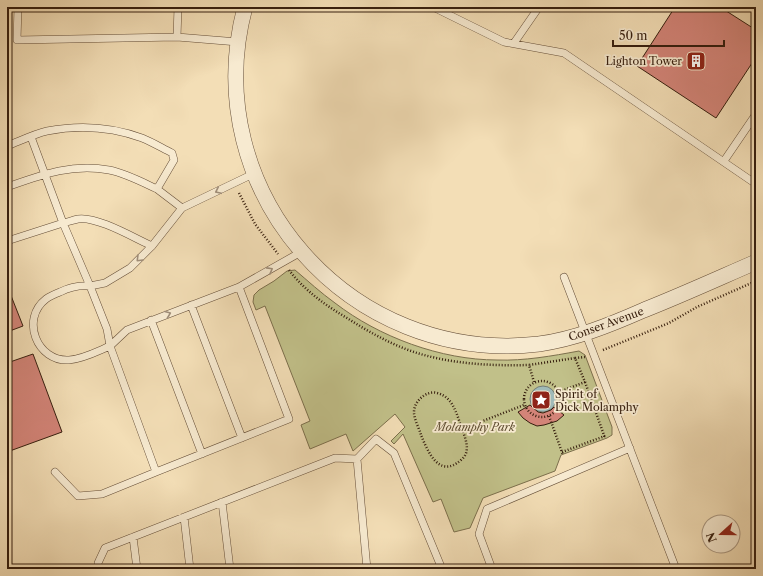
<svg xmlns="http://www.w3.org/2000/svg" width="763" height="576" viewBox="0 0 763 576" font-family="'Libre Caslon Text',serif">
<rect width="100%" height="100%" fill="#f3deb6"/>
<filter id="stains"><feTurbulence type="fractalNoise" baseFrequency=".005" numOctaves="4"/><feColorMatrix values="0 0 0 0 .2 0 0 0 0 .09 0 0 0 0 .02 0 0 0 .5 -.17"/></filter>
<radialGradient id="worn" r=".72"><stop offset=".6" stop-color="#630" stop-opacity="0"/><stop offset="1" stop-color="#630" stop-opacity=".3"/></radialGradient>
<path fill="#c1c089" stroke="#7c6f4c" d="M295 270C308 281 321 293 335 303 379 337 441 360 497 360 524 361 552 356 579 351L585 355 612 427V435L607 438 561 455 555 471 483 498 470 528 454 532 441 499 433 502 403 434 394 444 391 441 405 427 395 414 353 451 346 434 310 449 301 425 310 421 265 306 256 310 253 302 254 295 259 290 274 281 287 271Z"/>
<path fill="#a0bab8" stroke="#767c74" d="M530 399a13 13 0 1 1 26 0a13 13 0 1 1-26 0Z"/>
<path fill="#d38478" stroke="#361e0e" d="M675 7H720L756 30V57L716 118 637 66Z
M7 288H8L23 326 7 332Z
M33 354 62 432 7 452V363Z
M530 405 538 412 543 413 551 410 554 407 564 415 557 421 544 425 537 426 530 423 523 418 518 412Z"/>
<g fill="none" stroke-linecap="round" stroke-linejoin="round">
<defs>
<path id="service" d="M18 7 17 40 177 37
M178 7 177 37 238 42
M433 7 504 42 564 53 756 184
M514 43 539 7
M31 137 63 223C68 222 73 220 78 219 97 216 134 238 152 246
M7 146C20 141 34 134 47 131 78 125 112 127 142 138 152 142 162 148 172 153L174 160 157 189 182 208
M724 161 756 114
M7 187C41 175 72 163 109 170 125 173 142 182 157 189
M7 241 63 223 90 286C79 285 70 287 60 292 55 294 50 296 46 299 20 319 37 362 69 360 83 359 98 351 110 346L156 472 289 419 239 287
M564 277 676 569
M191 305 242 438
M151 320 202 454
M110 346 107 329 90 286 105 283 130 268 152 246 182 208 253 174
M110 346 127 330 239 287 301 252
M357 459 367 569
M55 472 78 496 102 494 156 472
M222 502 230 569
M184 517 190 569
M133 537 137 569
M98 569V563L105 548 335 458 357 459 376 439 394 453 442 569
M492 569 479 534 487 509 630 448"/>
<path id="minor" d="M245 7C196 191 350 366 539 344 575 339 610 325 644 310 682 295 719 278 756 262"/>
</defs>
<use href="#service" stroke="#654e38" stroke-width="8"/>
<use href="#minor" stroke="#654e38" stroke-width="16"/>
<path stroke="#361e0e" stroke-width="2.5" stroke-dasharray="1 2" stroke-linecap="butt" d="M239 193 255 224 278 254
M289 270C304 290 325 305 347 318 369 332 392 345 417 353 453 364 491 366 529 365
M603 350 669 323 697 307 756 281
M524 399a18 18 0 1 1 36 0a18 18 0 1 1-36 0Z
M534 382 529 365 575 358
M585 382 605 438
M559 392 585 382 575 358 585 357
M549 416 563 455
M462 429C466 440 471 452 461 460 439 479 428 452 421 435 419 428 414 419 414 412 414 401 427 390 437 393 454 397 457 416 462 429L524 405
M562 452 605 436"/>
<use href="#service" stroke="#f7ead0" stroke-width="7"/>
<use href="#minor" stroke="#f7ead0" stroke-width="15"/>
</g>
<defs><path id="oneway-chevron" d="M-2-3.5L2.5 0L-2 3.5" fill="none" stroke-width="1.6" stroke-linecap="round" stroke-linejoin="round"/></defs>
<g stroke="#a08e79">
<use href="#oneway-chevron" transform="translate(218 191) rotate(155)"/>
<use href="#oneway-chevron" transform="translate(139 259) rotate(135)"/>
<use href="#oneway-chevron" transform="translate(270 270) rotate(-29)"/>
<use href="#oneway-chevron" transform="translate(168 314) rotate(-21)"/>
</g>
<defs>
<symbol id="building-square" viewBox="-11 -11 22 22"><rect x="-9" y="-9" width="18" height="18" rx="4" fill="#8f2418" stroke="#f7ead0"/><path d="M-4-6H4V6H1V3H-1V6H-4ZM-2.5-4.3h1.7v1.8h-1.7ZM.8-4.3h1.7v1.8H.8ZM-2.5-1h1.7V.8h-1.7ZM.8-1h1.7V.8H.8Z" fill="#fff"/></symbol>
<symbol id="sight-square" viewBox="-11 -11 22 22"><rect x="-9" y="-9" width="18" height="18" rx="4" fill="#8f2418" stroke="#f7ead0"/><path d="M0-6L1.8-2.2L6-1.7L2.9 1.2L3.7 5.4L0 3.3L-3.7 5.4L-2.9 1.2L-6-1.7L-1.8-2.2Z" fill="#fff"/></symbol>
</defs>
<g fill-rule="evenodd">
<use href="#building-square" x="685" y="50" width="22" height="22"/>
<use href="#sight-square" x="530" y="389" width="22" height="22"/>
</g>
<g text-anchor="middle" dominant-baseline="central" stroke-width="3.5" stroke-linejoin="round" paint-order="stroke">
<g font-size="11" fill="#361e0e" stroke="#f7ead0" text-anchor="end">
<text x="682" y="61">Lighton Tower</text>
<text x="555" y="394" text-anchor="start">Spirit of<tspan x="555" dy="13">Dick Molamphy</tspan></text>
</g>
<g font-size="11" fill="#361e0e" stroke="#f7ead0">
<text transform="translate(606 324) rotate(-20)">Conser Avenue</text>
</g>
<g font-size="11" font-style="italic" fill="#604f33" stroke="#f7ead0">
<text x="475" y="427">Molamphy Park</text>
</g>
</g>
<rect width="763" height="576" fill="none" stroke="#f3deb6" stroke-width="24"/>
<rect x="8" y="8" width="747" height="560" fill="none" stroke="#361e0e" stroke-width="2"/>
<rect x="12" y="12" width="739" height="552" fill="none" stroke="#361e0e"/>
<g transform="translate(721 534) rotate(249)"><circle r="19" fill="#f7ead0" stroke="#aa9882"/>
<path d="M0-3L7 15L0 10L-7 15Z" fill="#8f2418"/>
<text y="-6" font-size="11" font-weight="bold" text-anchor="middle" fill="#361e0e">N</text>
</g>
<path d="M613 40v6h111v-6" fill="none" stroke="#361e0e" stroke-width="2"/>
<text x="619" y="40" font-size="12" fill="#361e0e" stroke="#f7ead0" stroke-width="3" paint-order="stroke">50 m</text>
<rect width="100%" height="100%" filter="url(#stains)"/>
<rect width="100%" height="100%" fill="url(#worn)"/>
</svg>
